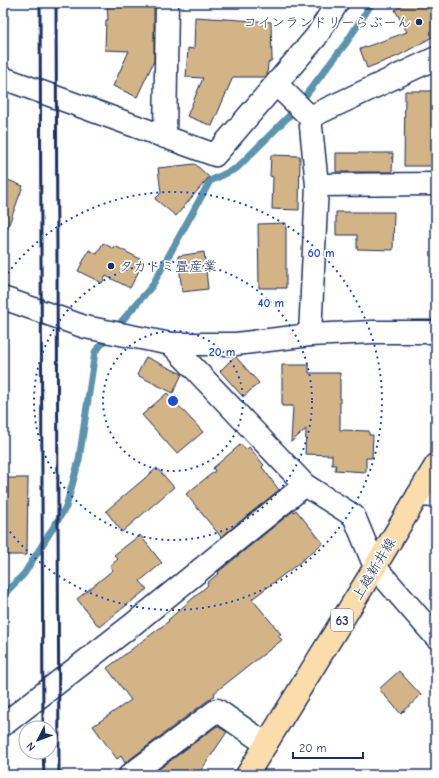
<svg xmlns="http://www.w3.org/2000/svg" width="439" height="778" viewBox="0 0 439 778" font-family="'Comic Neue','Klee One',sans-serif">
<rect width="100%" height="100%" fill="#fff"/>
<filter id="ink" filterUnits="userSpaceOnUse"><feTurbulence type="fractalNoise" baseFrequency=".025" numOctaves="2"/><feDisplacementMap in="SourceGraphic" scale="8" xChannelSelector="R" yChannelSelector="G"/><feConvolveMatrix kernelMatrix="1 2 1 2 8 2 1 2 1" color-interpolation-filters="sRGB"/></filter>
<g filter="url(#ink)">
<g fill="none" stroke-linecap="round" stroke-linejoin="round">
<path stroke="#5b93ad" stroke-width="7" d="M3 595 24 574 66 507 79 460 95 352 152 286 210 181 237 168 292 113 346 43 372 3"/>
</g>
<path fill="#d2b486" stroke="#1b2f5e" d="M107 3H154V61L137 97 113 86 129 51 105 50 106 20H108Z
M406 3H432L436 10V35L398 56 367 68 360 49 407 32 395 10Z
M195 17 271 22 272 60 268 63 267 75 265 77H233L212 126 187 116 203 78 186 77 188 48 194 49Z
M405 91H436V166H404Z
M336 153H393L392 172H336Z
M271 155 300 156 299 210 272 209 273 177 270 176Z
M195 164 209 177 176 216 155 199 161 193 158 168Z
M3 178 23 186 5 235 3 234Z
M336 212H394L393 250 357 249V235H336Z
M286 223V288H259L258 224Z
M103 243 114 249 115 246 144 261 130 288 106 276 102 283 78 271 89 250 97 254Z
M204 252 208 289 182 292 178 256Z
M235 356 259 383 243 397 220 371Z
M146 357 182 374 173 393 137 375Z
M282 365H309V373H340V430L369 431V435H373L372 458H366V472L335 470 336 465H332V455L305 454 306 429 291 442 293 406H282Z
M167 393 203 432 177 454 142 415Z
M241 444 246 450 249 447 264 465 262 467 279 490 221 537 186 494 215 471 213 468Z
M157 468 174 487 122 532 106 511Z
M3 478H28L27 555H3Z
M296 510 323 543 299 563 252 599 281 634 278 636 282 640 214 693 215 695 125 763 121 756 117 759 93 726 131 700 107 668 169 621 168 620 208 585 207 583 219 573 218 572 293 511 294 512Z
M140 535 162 563 140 581 147 589 99 627 77 599 113 570 110 566 118 559 114 555Z
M399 671 421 695 401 714 379 689Z
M217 726 227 732 198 775H151Z"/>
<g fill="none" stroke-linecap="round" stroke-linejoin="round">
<defs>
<path id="street" d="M3 78 215 155 316 37 337 3
M276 84 310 117 436 58
M310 117 317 185 436 184
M165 137 167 3
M310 335 317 185
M171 344 305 485 354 516 375 567 436 637
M418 495 436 496
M3 725 132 625 305 485
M130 775 217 710 266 744"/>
<path id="secondary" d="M3 298 85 327 171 344H236L310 335 373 332H436"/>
<path id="primary" d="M247 775 375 567 436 465"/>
</defs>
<use href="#street" stroke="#1b2f5e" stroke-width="25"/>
<use href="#secondary" stroke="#1b2f5e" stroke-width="25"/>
<use href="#primary" stroke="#1b2f5e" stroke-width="25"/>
<use href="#street" stroke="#fff" stroke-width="22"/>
<use href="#secondary" stroke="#fff" stroke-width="22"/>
<use href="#primary" stroke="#faddab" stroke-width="22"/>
<path stroke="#1b2f5e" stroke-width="3" d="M40 3 43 728
M56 3 59 775
M43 752 44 775"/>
</g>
</g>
<g fill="none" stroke="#1d4ed8" stroke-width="2" stroke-dasharray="2 4">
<circle cx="173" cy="401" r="70"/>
<circle cx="173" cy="401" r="139"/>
<path d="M4 278A209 209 0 1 1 4 524"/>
</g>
<g fill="#1b2f5e" stroke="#fff" stroke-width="1.5">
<circle cx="419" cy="22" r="4"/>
<circle cx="111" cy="266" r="4"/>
</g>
<g text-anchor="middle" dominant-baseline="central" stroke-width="3.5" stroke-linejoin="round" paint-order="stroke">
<rect fill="#fff" stroke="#5f6d8e" stroke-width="1" x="331" y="609" width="22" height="22" rx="3"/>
<g font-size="13" font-weight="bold" fill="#1b2f5e">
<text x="342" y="620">63</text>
</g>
<g font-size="14" fill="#1b2f5e" stroke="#fff" text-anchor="end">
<text x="411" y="22">コインランドリーらぶーん</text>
<text x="119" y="266" text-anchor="start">タカトミ畳産業</text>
</g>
<g font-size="14" fill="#1b2f5e" stroke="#fff">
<text transform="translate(374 569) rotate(-59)">上越新井線</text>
</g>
</g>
<circle cx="173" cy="401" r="6" fill="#1d4ed8" stroke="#fff" stroke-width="2"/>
<g font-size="12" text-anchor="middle" font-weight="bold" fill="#1d4ed8" stroke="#fff" stroke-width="3.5" stroke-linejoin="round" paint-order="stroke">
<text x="321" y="257">60 m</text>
<text x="271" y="307">40 m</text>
<text x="222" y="356">20 m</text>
</g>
<rect width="439" height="778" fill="none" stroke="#fff" stroke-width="16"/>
<rect x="8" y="8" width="423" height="762" fill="none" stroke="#1b2f5e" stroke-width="1.5" filter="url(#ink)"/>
<g transform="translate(38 740) rotate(228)"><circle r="19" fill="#ffffff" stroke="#a4acbf"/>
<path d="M0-3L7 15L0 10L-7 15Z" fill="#1b2f5e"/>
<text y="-6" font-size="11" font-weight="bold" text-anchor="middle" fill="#1b2f5e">N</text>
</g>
<path d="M293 752v6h70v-6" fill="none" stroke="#1b2f5e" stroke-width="2"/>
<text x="299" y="752" font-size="12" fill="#1b2f5e" stroke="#ffffff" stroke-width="3" paint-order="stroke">20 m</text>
</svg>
